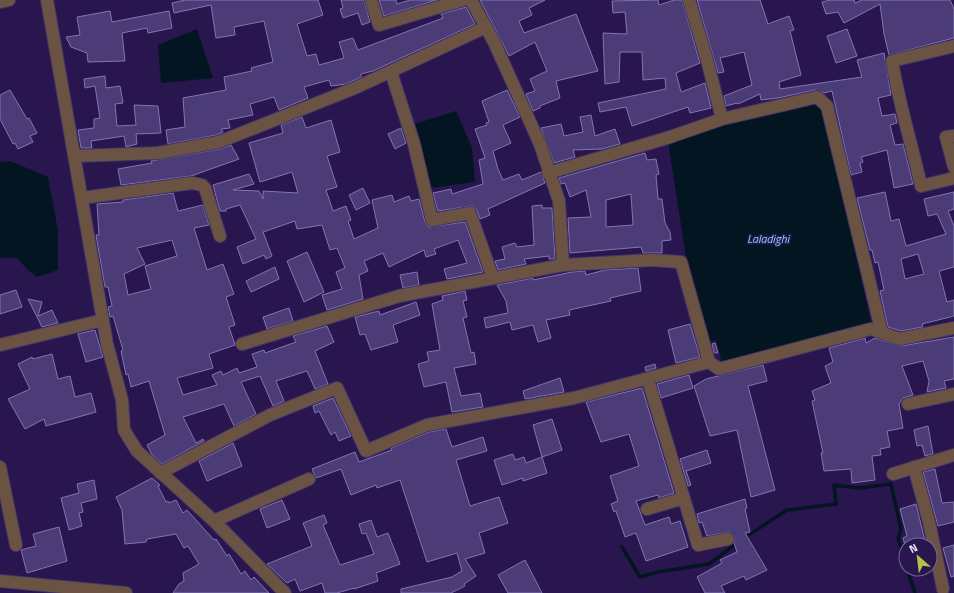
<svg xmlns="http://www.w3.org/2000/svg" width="954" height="593" viewBox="0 0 954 593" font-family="'Titillium Web',sans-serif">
<rect width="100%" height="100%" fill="#29164f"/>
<path fill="#021520" d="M197 29 213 78 161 83 158 45Z
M815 102 824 109 871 322 722 362 716 340 710 342 686 257 668 142 725 123Z
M456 111 472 148 475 182 429 188 415 124Z
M10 161 48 177 58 231V270L37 277 28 270 17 258H0V162Z"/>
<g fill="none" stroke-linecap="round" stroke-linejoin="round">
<path stroke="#021520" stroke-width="3.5" d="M744 538 787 510 836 504 834 485 859 488 891 484 901 529 898 538 906 564
M622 547 640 577 658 572 709 564 737 543
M907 569 915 593"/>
</g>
<path fill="#4b3b76" stroke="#8374b5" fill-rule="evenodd" d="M185 0H318L323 15 297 24 307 56 316 54 319 65 344 58 339 42 353 38 358 50 443 18 441 14 466 7 475 24 373 71 361 74V77L346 84 331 86 329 80 304 87 308 98 279 110 274 97 250 104 253 115 228 120 230 128 221 129 223 132 217 135 168 144 166 130 185 127 183 98 226 90 224 77 252 71 251 68 273 62 264 21 234 27 235 35 216 38 211 5 174 13 172 3Z
M341 0H364L370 22 362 25 358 13 343 18 340 9 343 8Z
M379 0H396L397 4 410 0H437L384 16Z
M480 0H545L529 8 532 15 519 21 524 33 576 14 598 71 556 81 560 98 540 106V108L533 111 526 94 535 91 530 79 547 71 535 42 509 56Z
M658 0 659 5 674 0H682L700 63 676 73 681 92 705 83 711 108 690 113 688 107 632 126 626 107 600 112 598 103 666 89 665 78 643 80 642 52H620L619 82 605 84 603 33 627 34 625 12 613 13 612 1Z
M697 0H760L768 24 789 16 794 30 790 31 801 75 779 82 780 89 862 77 857 60 884 53 891 95 878 98 882 116 895 114 897 123 890 125 895 145 903 144 913 184 894 188 887 150 861 157 863 162 860 163 862 172 851 175 832 91 824 93 815 90 778 98 761 100 760 94 738 104 737 103 726 106 724 96 752 85 744 52 720 58 724 72 718 73Z
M830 0H854L855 3 862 0H950L954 9V38L889 55 884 34 880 4 844 23 838 12 826 14 822 2Z
M110 11 112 22 169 11 172 28 148 33 147 28 122 33 125 61 88 62 87 53 71 47 66 37 80 35 77 17Z
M847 29 857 56 836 63 827 36Z
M105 76 106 88 120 86 123 103 115 104 117 126 136 125 134 105 158 106 161 133 136 134 137 144 126 147 124 136 91 141 92 148H81L78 130 94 128V119L100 118 95 86 85 88 84 79Z
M10 90 27 119 29 118 37 133 30 136 33 142 18 149 15 143 13 144 0 119V95Z
M507 90 520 117 503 125 511 143 493 151 498 169 503 180 519 174 522 180 541 172 545 183 488 209 490 215 480 219 477 210 472 206 438 211 433 193 451 189 452 194 483 184 479 160 485 158 475 129 487 125 486 123 489 122 482 101Z
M591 115 595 136 615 129 620 144 602 149 573 150 575 157 554 163 541 128 561 124 564 136 583 132 580 117Z
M302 117 306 128 331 120 340 152 327 156 337 187 326 190 333 211 346 206 351 220 348 221 354 239 378 228 372 200 392 195 394 202 409 196 411 201 419 199 425 222 429 227 465 222 483 272 447 279 444 269 467 263 458 240 434 249 436 254 426 257 424 250 389 267 383 253 364 261 368 271 359 275 363 299 327 310 322 295 342 289 336 272 345 268 337 248 330 250 322 225 297 229 295 221 263 232 272 256 266 259 264 255 243 264 237 247 256 239 240 205 226 209V211H220L213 185 249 174 254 184 233 190 259 191 263 199V191L298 193 292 172 260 182 249 143 283 133 281 125Z
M401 128 406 143 395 149 388 134Z
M231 145 239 159 191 176 121 185 118 169 152 163 151 161 220 149Z
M645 153 647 160 656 159 659 174 656 175 658 199H662L665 223 670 232 671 240 662 241V253H643L641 247 570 253 568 218 591 217 586 190 570 197 565 183 561 184 559 178ZM631 194 633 225 606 227V200Z
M363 188 370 203 356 210 349 195Z
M885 192 891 221 899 219 906 246 946 234 937 214 928 216 924 199 954 192V209L948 211 954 226V267L939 271 947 302 954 300V316L922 324 923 327 901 331 888 327 880 291 884 290 878 262 875 263 872 250H870L857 198ZM918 254 924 274 905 279 901 259Z
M173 193 178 211 203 205 209 225 194 228 207 270 223 264 234 294 226 297 235 325 229 327 235 345 209 354 213 368 177 378 183 395 217 385 212 375 221 371 223 375 237 368 239 373 257 367 252 354 264 350 265 353 296 342 293 336 327 326 334 342 315 351 328 384 315 389 307 371 276 381 284 401 273 406 260 376 241 382 256 414 234 426 224 404 183 417 196 443 203 439 204 441 162 464 152 455 147 445 165 435 149 381 131 387 128 374 126 375 121 351 123 350 113 316 110 317 108 307 112 306 108 287H105L96 235H99L97 204 123 202V200ZM172 240 177 256 145 266 151 289 128 295 124 274 145 264 137 248Z
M542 205V208H552L555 259H549V256L524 259 526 264 498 270 495 261 505 259 502 247 515 243 517 247 534 245 532 206Z
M307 252 324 292 304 302 287 261Z
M275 267 279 279 251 292 246 281Z
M638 268 641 291 610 298 611 301 569 310 570 315 546 320 551 338 538 342 533 325 512 330 510 322 486 328 484 318 508 313 506 301 497 285 533 278V280L572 272 585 271 586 275 605 270Z
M417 272 419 285 403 288 400 275Z
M16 290 22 307 0 314V295Z
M465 291 467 300 463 301 467 317 463 318 471 353 474 352 476 364 454 368 461 396 480 393 483 407 452 412 446 382 424 387 418 364 429 361 427 352 440 350 432 304 443 300 442 296Z
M28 299 42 302 38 316 52 310 58 323 42 327Z
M416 302 420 315 393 325 398 342 371 350 365 334 360 335 355 317 379 311 380 315Z
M289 308 293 321 267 329 263 317Z
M690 324 700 357 676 363 668 330Z
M95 330 103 357 86 362 78 334Z
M954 337V379L944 381 946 388 927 392 929 381 923 361 902 366 913 395 903 398 899 404 903 428 887 431 890 447 880 449 881 455 872 456 875 480 852 483 851 469 824 471 821 453H823L812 401 815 400 812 391 831 383 825 366 833 362 829 348 865 338 866 343 875 338 901 346Z
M715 343 718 353H714L712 344Z
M52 354 58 379 70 376 75 397 91 393 96 412 46 426 44 419 25 429 8 399 30 389 18 364 32 357 33 359Z
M655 364 656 368 646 371 645 367Z
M763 365 767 381 748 386 775 490 751 497 737 430 710 436 694 386 706 379Z
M689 375 693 388 661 398 657 384Z
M560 378 564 392 525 399 523 391Z
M642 388 674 493 659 498 658 495 636 501 645 525 669 517 671 524 680 521 688 547 646 561 636 533 625 537 616 511 614 512 611 504 618 501 610 476 639 466 629 434 601 442 586 402Z
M333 398 351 436 339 441 335 432 331 435 319 411 315 413 313 406Z
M552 419 562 450 542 457 533 425Z
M928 426 933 454 925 456 922 445 917 446 914 430Z
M446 429 452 447 483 437 487 451 456 460 470 506 499 497 508 523 479 533 485 553 465 559 476 576 464 584 465 586 451 593H401V589L452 577 462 571 457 553 427 562 400 480 377 488 376 485 351 495 341 469 316 478 312 469 355 452 359 462 392 450 391 448 429 432Z
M233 443 242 466 207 481 199 461Z
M707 450 711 463 686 471 691 485 688 486 680 459Z
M513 454 515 460 524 457 526 463 542 457 547 473 523 481V478L502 485 494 460Z
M935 469 942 503 954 502V522L938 526 923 472Z
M152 478 160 485 158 486 166 502 168 501 169 503 176 500 183 513 187 510 214 540 216 539 227 556 229 554 241 574 245 571 251 580 254 577 269 593H173L179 584 184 581 183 573 199 564 188 546 184 548 176 534 147 539 146 542 125 544 122 510 116 497Z
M94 480 97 499 81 503 83 512 79 513 82 526 69 530 61 498 79 493 77 484Z
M745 499 747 508 745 509 750 532 745 533 767 570 746 580 744 576 721 586 725 593H705L697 577 722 563 720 560 737 552 734 543 735 538 730 532 707 536 702 522 699 523 697 514Z
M282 500 290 519 267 528 260 509Z
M916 504 926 545H905L903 538 907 536 900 509Z
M324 515 327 523 323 525 340 565 374 554 366 533 362 534 359 524 371 520 377 537 388 533 400 564 376 573 378 581 354 589V588L337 593H325L322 583 300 591 295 579 287 583 267 564 312 546 303 523Z
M59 527 67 561 27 573 21 550 36 546 33 534Z
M954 545V576L951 577 943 548Z
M525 560 542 593H508L498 575Z"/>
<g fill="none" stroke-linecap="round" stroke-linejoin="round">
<defs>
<path id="minor" d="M47 0 107 344 122 400 124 430 137 451 214 521 285 593
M371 0 379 25 463 0
M471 0 494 42 540 144 559 201 563 265
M689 0 707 60 722 119
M0 2 9 0
M954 46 892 61C899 104 912 145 921 186L954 178
M391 72 414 144 432 220 470 213 493 278
M954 136 946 137 954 167
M75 156 158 153 219 142 355 88 486 27
M548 173 667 138 722 119 817 97 827 106 882 333
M82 198 192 183 202 185 205 188 220 236
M242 344 399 296 563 265 652 260 681 262 709 362
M0 345 103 320
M648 380 698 545 728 539
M908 404 954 394
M0 467 16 545
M914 467 929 522 943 589
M160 473 270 415 337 388 366 451 427 425 574 398 709 362 719 369 871 329 900 339 954 328
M893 474 954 455
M647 509 684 498
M214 521 309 479
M0 581 126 593"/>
</defs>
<use href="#minor" stroke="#443367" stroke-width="14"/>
<use href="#minor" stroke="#6b5344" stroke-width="12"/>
</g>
<g text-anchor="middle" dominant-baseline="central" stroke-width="3" stroke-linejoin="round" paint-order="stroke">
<g font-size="12" font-style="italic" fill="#80caf3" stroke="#29164f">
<text x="768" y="238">Laladighi</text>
</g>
</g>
<g transform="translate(918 557) rotate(332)"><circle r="19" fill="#29164f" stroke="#766994"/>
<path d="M0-3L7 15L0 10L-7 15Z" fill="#b6c148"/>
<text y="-6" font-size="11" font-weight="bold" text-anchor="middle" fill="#eae6fc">N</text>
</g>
</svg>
